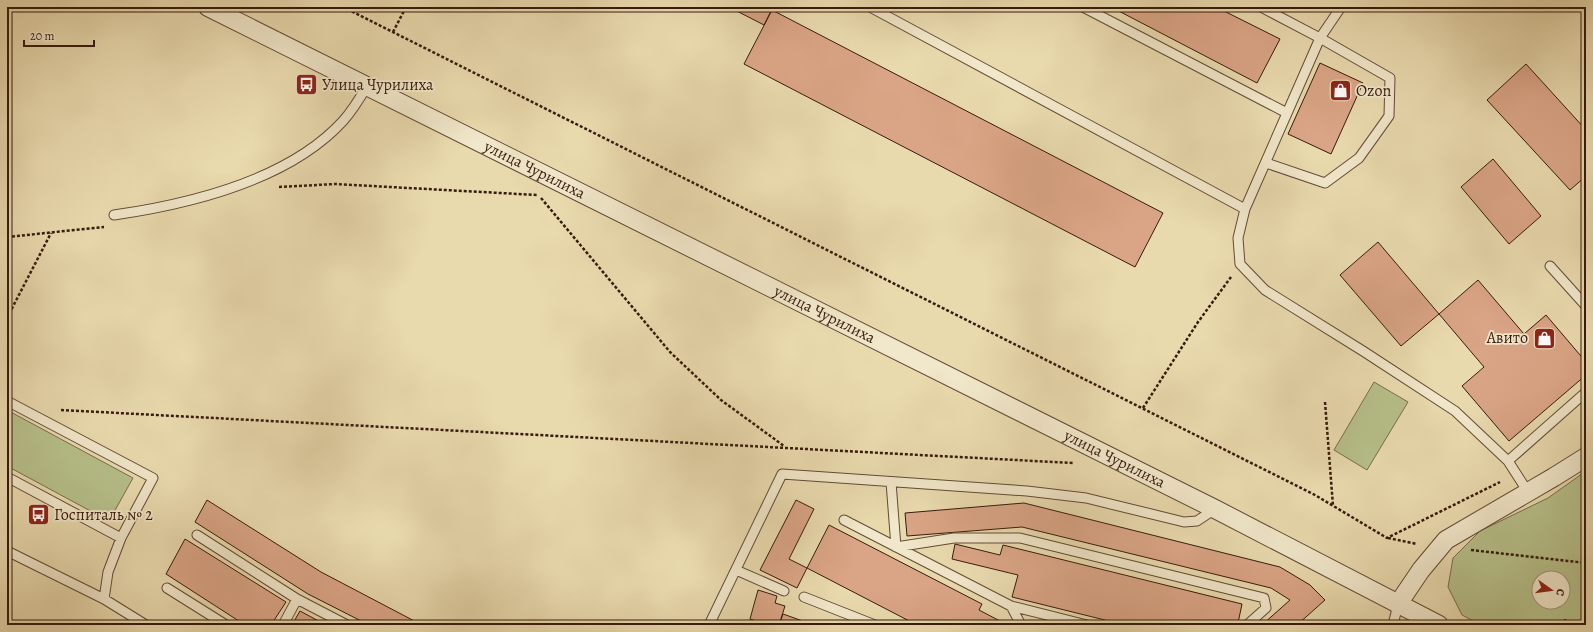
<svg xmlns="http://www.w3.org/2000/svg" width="1593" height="632" viewBox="0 0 1593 632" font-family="Alegreya,serif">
<rect width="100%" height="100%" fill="#e9daae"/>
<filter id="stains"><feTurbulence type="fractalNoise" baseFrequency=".005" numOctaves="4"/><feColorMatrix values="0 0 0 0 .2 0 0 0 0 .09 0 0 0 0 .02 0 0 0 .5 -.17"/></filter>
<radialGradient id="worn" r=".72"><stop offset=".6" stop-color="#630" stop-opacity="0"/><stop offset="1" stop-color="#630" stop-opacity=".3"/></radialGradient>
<path fill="#b7c08a" stroke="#776d4c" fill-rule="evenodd" d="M1374 382 1408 402 1367 470 1334 450Z
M7 410 133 478 109 521 7 466Z
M1586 471V625H1481L1462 615 1448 587 1453 558 1480 531 1548 498ZM1539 578H1563V602H1539Z"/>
<path fill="#daa586" stroke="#371a0d" d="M729 7H773L764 25Z
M1111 7H1216L1280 39 1257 83Z
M772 10 1163 213 1135 267 744 64Z
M1320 63 1363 83 1331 154 1288 134Z
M1526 64 1586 130V176L1570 190 1487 100Z
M1493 159 1541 216 1509 244 1461 187Z
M1378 242 1439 314 1401 346 1340 275Z
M1478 280 1524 334 1546 315 1586 362V375L1509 441 1462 386 1484 367 1439 314Z
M207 500 321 572 422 625H369L308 594 195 522Z
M796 500 814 509 789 559 807 568 797 588 760 570Z
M1024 503 1280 567 1310 585 1325 600 1297 625H1262L1290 600 1271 588 1022 527 907 536 905 513Z
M829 525 982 604 979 610 1000 621 997 625H917L807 568Z
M185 539 286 602 271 625H245L166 574Z
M955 544 1000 555 1003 545 1242 604 1238 623 1235 625H1125L1012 597 1018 575 952 559Z
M758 590 777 596 775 603 785 606 779 625H769L750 619Z
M300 611 326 625H292Z
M783 614 814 625H779Z
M1565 619 1572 625H1560Z"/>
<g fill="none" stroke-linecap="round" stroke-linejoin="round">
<defs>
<path id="service" d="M870 7 1245 209
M1083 7 1287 113
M1261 7 1320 38 1390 78 1389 116 1359 158 1325 183 1266 163
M1341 7 1320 38 1245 209 1238 238 1240 264 1265 290 1363 351 1455 411 1508 461 1528 492
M114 215C190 204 289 180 343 121 352 111 360 98 367 86
M1550 266 1586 306
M7 401 153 478 121 538 108 572 104 599
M1508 461 1586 392
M7 477 121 538
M891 482 896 547 954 538H1020L1264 598 1266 608 1247 625
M844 520 1011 606 1087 625
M197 535 297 599 347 625
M7 551 104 599 146 625
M736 570 784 591
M167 588 226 625
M804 597 875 625
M1011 606 1021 625
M283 625 297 599
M709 625 782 474 1027 491 1086 498 1184 522 1197 521 1215 509
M1393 625 1398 604"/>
<g id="minor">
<path id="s1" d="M208 7 1215 509 1439 625"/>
<path d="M1398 604 1421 570 1446 540 1554 477 1586 457"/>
</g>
</defs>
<use href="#service" stroke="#644a35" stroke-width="11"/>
<use href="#minor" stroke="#644a35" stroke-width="20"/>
<path stroke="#371a0d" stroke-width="2.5" stroke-dasharray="3 2" stroke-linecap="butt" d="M343 7 1315 495 1387 538 1500 482
M393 32 406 7
M279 187 335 184 537 195
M541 198 670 352 721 400 784 446
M7 237 104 227
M7 318 51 233
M1325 402 1333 506
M1143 408 1198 322 1231 277
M61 410 1073 463
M1388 538 1417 544
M1471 550 1586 563"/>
<use href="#service" stroke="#f1e7ca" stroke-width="9"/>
<use href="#minor" stroke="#f1e7ca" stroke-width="18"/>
</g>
<defs>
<symbol id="bus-square" viewBox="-11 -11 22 22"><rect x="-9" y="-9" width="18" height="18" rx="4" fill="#8f2418" stroke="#f1e7ca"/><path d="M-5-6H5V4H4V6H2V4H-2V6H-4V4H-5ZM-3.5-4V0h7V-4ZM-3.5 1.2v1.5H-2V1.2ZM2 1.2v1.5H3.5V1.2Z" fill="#fff"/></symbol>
<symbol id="shop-square" viewBox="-11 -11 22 22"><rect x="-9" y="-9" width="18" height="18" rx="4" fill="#8f2418" stroke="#f1e7ca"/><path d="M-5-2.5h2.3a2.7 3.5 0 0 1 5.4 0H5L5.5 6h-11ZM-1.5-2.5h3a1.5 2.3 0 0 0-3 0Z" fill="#fff"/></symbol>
</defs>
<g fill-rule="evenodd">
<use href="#bus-square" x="294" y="72" width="25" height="25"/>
<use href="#shop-square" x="1328" y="78" width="25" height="25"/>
<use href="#shop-square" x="1532" y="326" width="25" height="25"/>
<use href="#bus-square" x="26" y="502" width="25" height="25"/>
</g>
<g text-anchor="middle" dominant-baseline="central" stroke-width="3.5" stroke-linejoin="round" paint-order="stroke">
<g font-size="16" fill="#371a0d" stroke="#f1e7ca" text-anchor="start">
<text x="322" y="85">Улица Чурилиха</text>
<text x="1356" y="91">Ozon</text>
<text x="1528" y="338" text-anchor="end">Авито</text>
<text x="54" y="515">Госпиталь № 2</text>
</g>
<g font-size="16" fill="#371a0d" stroke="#f1e7ca">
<text stroke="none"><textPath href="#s1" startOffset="365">улица Чурилиха</textPath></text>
<text stroke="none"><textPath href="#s1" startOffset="689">улица Чурилиха</textPath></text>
<text stroke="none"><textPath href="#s1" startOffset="1013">улица Чурилиха</textPath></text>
</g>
</g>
<rect width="1593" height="632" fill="none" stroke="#e9daae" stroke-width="24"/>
<rect x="8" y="8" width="1577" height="616" fill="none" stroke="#371a0d" stroke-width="2"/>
<rect x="12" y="12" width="1569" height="608" fill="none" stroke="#371a0d"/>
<g transform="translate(1551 590) rotate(104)"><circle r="19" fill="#f1e7ca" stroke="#a7957e"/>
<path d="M0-3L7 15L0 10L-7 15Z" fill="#8f2418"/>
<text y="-6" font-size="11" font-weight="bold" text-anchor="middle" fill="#371a0d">С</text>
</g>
<path d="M24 40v6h70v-6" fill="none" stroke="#371a0d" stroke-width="2"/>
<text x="30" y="40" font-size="12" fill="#371a0d" stroke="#f1e7ca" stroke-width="3" paint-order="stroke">20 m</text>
<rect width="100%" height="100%" filter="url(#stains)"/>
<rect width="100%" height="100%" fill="url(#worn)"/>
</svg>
